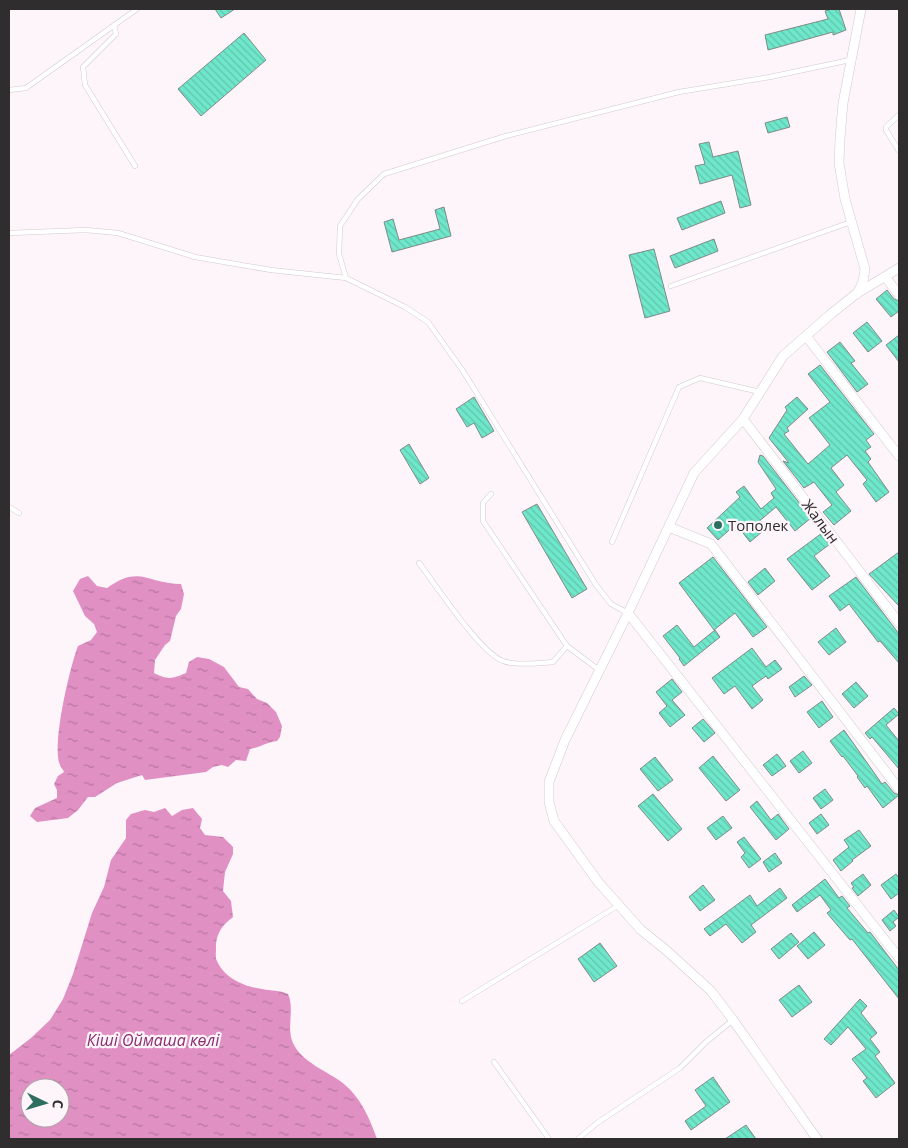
<svg xmlns="http://www.w3.org/2000/svg" width="908" height="1148" viewBox="0 0 908 1148" font-family="'Open Sans',sans-serif">
<defs>
<pattern id="water-ripples" width="26" height="14" patternUnits="userSpaceOnUse" patternTransform="scale(1.25)"><rect width="26" height="14" fill="#e190c4"/><path d="M2 4q2-2 4 0t4 0M15 11q2-2 4 0t4 0" fill="none" stroke="#b776a0"/></pattern>
<pattern id="building-back-hatch" width="6" height="6" patternUnits="userSpaceOnUse" patternTransform="scale(1.25)"><rect width="6" height="6" fill="#6ee7ca"/><path d="M-1 5l2 2M0 0l6 6M5-1l2 2" fill="none" stroke="#60c6ae"/></pattern>
</defs>
<rect width="100%" height="100%" fill="#fef5fa"/>
<path fill="url(#water-ripples)" fill-rule="evenodd" d="M88 576 97 586 107 588C140 564 148 584 181 584L184 594 181 609 176 616 170 641 165 645 155 660 154 673C168 680 172 679 186 673L189 662 197 657 209 659 224 667 239 687 248 689 257 699 267 703 276 712 282 726 280 737 277 741C267 742 261 747 250 749L246 761 236 760 228 767 222 765 213 767 206 772 145 780 142 775 117 783 95 797H88L78 810 68 818 37 822 30 816 35 808 57 798V790L54 784 58 776 64 772C63 769 61 768 60 765 51 747 70 666 78 646L91 640 97 632 94 624 85 616 73 591 80 579Z
M165 808 172 816 182 810 193 808 202 819 200 828 205 835 223 837 233 847V854L225 872 223 891 231 901 233 917C222 925 215 935 216 950 216 953 215 958 217 961 224 978 245 987 262 989 272 991 279 990 288 994 295 1009 286 1028 293 1043 302 1063 328 1071 344 1084 361 1098 370 1119 377 1139H9V1055L31 1038 50 1020 63 999 73 974 92 913 104 887 111 860 126 838V820L131 814 145 810 154 812ZM30 1088H60V1118H30Z"/>
<path fill="url(#building-back-hatch)" stroke="#808a87" d="M215 9H235L221 18Z
M832 9H839L846 30 833 35V32L768 50 765 35 828 19 825 11Z
M244 33 266 60 201 116 178 89Z
M787 117 790 127 768 133 765 123Z
M709 142 713 157 738 151 751 205 740 208 732 175 700 184 695 166 705 164 699 144Z
M721 201 725 213 682 230 677 218Z
M444 207 451 236 392 252 384 222 393 219 399 240 440 229 435 210Z
M714 239 718 251 675 268 670 256Z
M654 249 670 311 645 318 629 255Z
M887 290 894 299 899 301V311L891 317 876 299Z
M867 322 882 341 868 352 853 333Z
M899 335V362L886 345Z
M840 342 855 361 851 363 868 384 857 392 827 352Z
M820 365 874 434 866 440 871 447 865 451 871 459 868 462 889 492 876 502 863 484 867 480 847 455 831 468 844 485 836 492 851 511 834 525 823 512 832 505 814 482 804 488 783 461 789 463 769 438 787 410 785 407 797 397 808 409 787 428 789 431 784 434 808 464 830 445 809 418 830 402 808 374Z
M474 397 494 431 482 438 474 423 467 427 456 409Z
M409 444 429 478 420 484 400 450Z
M760 455 763 456 811 518 795 531 776 507 757 523 763 531 750 542 736 524 718 540 707 528 740 497 736 492 744 486 761 509 774 498 771 493 776 489 758 462Z
M537 504 587 589 572 598 522 512Z
M822 533 830 544 814 556 830 576 812 590 787 559Z
M899 552V606L869 574Z
M713 557 767 627 753 637 735 613 714 630 679 583Z
M765 568 775 581 758 595 748 582Z
M856 577 899 634V663L880 641 878 642 849 604 840 611 829 596Z
M677 625 694 647 715 630 720 637 684 666 679 659 680 658 663 636Z
M836 628 846 642 829 655 818 642Z
M752 648 766 667 775 660 782 669 768 679 766 676 752 686 763 700 752 709 735 686 724 694 712 678Z
M804 676 812 685 795 697 789 687Z
M672 679 682 692 672 700 685 715 670 727 659 713 667 706 656 692Z
M856 682 868 696 854 708 842 694Z
M822 701 833 717 819 728 807 712Z
M894 708 899 714 886 725 899 741V769L872 737 870 739 865 733Z
M703 719 715 733 704 742 692 728Z
M844 730 882 784 885 782 894 793 899 795 883 808 867 786 865 788 857 777 858 776 843 756 842 757 830 741Z
M803 751 812 763 799 773 790 761Z
M777 754 786 766 772 776 763 765Z
M713 756 740 790 726 801 699 768Z
M655 757 673 780 658 791 640 769Z
M825 789 833 800 821 809 813 798Z
M653 794 682 829 668 841 638 806Z
M757 801 771 820 778 814 789 829 776 840 750 807Z
M821 814 829 825 817 834 809 823Z
M723 816 732 828 716 840 707 828Z
M859 830 871 846 852 860 853 861 841 871 833 860 849 847 844 840Z
M744 837 761 859 749 868 741 857 745 853 737 842Z
M775 853 782 863 769 872 763 862Z
M863 874 871 885 858 896 852 888 854 887 851 883Z
M896 874 899 878V893L891 899 881 885Z
M825 879 839 898 842 896 850 906 847 908 868 933 870 932 899 970V999L852 939 850 940 832 919 827 913 831 910 820 895 797 912 792 905Z
M703 885 715 900 700 911 689 897Z
M780 888 787 898 751 925 756 932 742 943 726 924 710 936 704 929 750 895 757 906Z
M894 910 899 917 893 922 896 926 890 931 882 920Z
M814 932 825 945 808 959 797 946Z
M791 933 799 942 779 959 771 949Z
M600 943 617 966 594 982 578 959Z
M799 985 812 1002 792 1017 779 1000Z
M860 999 867 1006 861 1013 877 1033 870 1039 880 1052 875 1056 895 1083 876 1098 863 1081 867 1078 852 1059 866 1049 848 1027 831 1045 824 1039Z
M713 1077 730 1102 691 1130 685 1121 706 1106 695 1090Z
M746 1125 756 1139H725Z"/>
<g fill="none" stroke-linecap="round" stroke-linejoin="round">
<defs>
<path id="lane" d="M114 25 116 34 83 67 85 85 135 166
M9 90 26 88 137 9
M899 115 886 127V130L899 151
M9 233 86 230 118 233 195 257 271 270 346 278
M671 286 851 222
M491 494 483 503V521L567 646 599 670
M9 507 19 513
M612 542 679 387 700 378 760 392
M419 563C436 585 480 653 503 661 515 666 540 663 553 662L567 646
M628 613 611 604 596 585 463 371 428 322 405 307 346 278 339 254 340 226 358 199 384 174 506 136 679 92 770 77 850 60
M462 1001 619 905
M494 1062 549 1139
M578 1139 597 1123 680 1068 706 1042 733 1020"/>
<path id="street" d="M886 278 899 295
M857 294 863 282 865 269 845 199 839 163 840 138 843 103 861 9
M806 336 899 456
M743 419 899 623
M669 527 711 544 899 789
M628 613 899 958
M817 1139 733 1020 711 991 666 950 641 930 599 883 554 821 549 802V782L565 740 628 613 694 473 743 419 783 356 832 313 856 294 899 268"/>
</defs>
<use href="#lane" stroke="#d2c9ce" stroke-width="5.5"/>
<use href="#street" stroke="#d2c9ce" stroke-width="10"/>
<use href="#lane" stroke="#fff" stroke-width="4.5"/>
<use href="#street" stroke="#fff" stroke-width="9"/>
</g>
<circle fill="#2c6e5f" stroke="#fef5fa" stroke-width="2" cx="718" cy="525" r="5"/>
<g text-anchor="middle" dominant-baseline="central" stroke-width="4.5" stroke-linejoin="round" paint-order="stroke">
<g font-size="15" fill="#302d2f" stroke="#fef5fa">
<text transform="translate(821 521) rotate(53)">Жалын</text>
</g>
<g font-size="15" fill="#302d2f" stroke="#fef5fa" text-anchor="start">
<text x="728" y="525">Тополек</text>
</g>
<g font-size="16" font-style="italic" fill="#8b2d6f" stroke="#fef5fa">
<text x="153" y="1040">Кіші Оймаша көлi</text>
</g>
</g>
<rect width="908" height="1148" fill="none" stroke="#302d2f" stroke-width="20"/>
<g transform="translate(45 1103) rotate(95)"><circle r="24" fill="#fef5fa" stroke="#aca5a9"/>
<path d="M0-4L9 19L0 12L-9 19Z" fill="#2c6e5f"/>
<text y="-8" font-size="14" font-weight="bold" text-anchor="middle" fill="#302d2f">С</text>
</g>
</svg>
